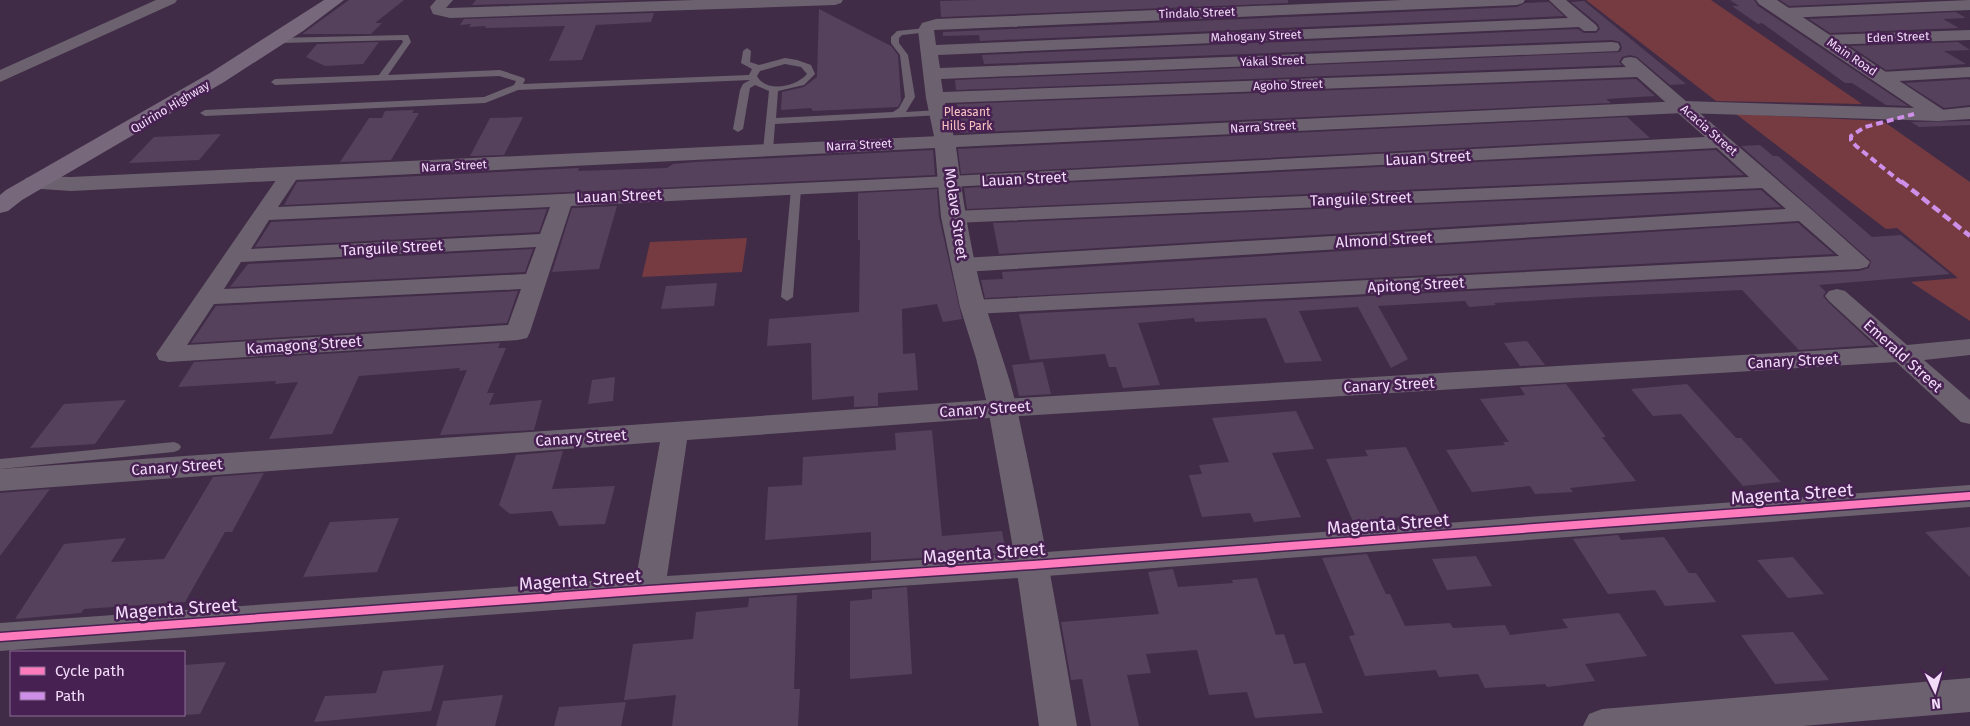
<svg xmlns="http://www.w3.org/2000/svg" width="1970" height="726" viewBox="0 0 1970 726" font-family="'Fira Sans',sans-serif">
<rect width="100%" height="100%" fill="#412c47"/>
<path fill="#753b40" d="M1586 0H1711L1862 104 1716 101Z
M1736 114 1883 121 1970 182V321L1911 282 1958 278 1897 228 1886 229Z
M747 238 742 272 642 277 650 242Z"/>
<path fill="#56415c" d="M349 0H404L375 23H382L371 34H302Z
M476 0H638L472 5Z
M975 0H1288V3L941 17 940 1Z
M1730 0H1754L1758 6 1908 106 1886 105 1852 83H1845L1762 23 1758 24 1732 6H1739Z
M1780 0H1926L1789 6Z
M1584 1 1686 84 1670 85 1637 57 1630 55 1622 57 1619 62 1622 65 956 90 955 80 1620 52 1622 48 1620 42 1612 40 984 64 982 55 1578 29 1584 33H1596L1600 29 1598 24 1571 2Z
M1549 2 1564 16 980 41 979 35 943 36V32L1517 7 1525 3Z
M819 9 891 46 898 55 901 101 898 107 813 111 811 108 781 110 782 92 804 87 817 77Z
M1956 12 1966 18 1943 19 1959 28 1830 33 1809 19Z
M654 13 651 22 596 25 582 60 549 61 565 26 485 28 486 26 469 27 471 24 460 25 464 19Z
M379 42 363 64 325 66 306 57 317 44Z
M1958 42 1970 50 1944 51 1966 64 1886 70 1850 46Z
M1636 79 1655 96 1606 99 1611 103 960 133 957 104Z
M1968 79 1970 80V105L1944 108 1905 83Z
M414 110 412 113H419L391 160 340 162 369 118H382L385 111Z
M523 117 504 155 470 156 490 118Z
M1627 117 1650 138 961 174 958 149Z
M1970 121V125L1919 127 1911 122Z
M221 134 199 160 129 163 154 137Z
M1760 145 1773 156H1778L1872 237 1901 235 1950 274 1819 285 1826 292 1823 296 1828 302 1874 345 1799 350 1742 290 1590 297 1494 303 1496 305 1469 307 1465 301 1378 306 1408 359 1391 368 1358 307 1299 311 1322 361 1285 363 1266 318 1195 322 1194 318 1138 323 1160 385 1123 388 1116 367H1109L1105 354 1030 360 1019 314 1859 271 1869 268 1871 261 1741 146Z
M933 150 935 175 284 205 297 182 579 168 578 171 667 168 673 164 696 162Z
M1716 150 1744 175 967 209 964 188Z
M937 189 939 217 962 319 943 322 937 304 902 309 903 354 915 353 918 390 878 393V406L854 407V396L812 400 811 343 767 346 769 319 859 312 860 240H858V193Z
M1761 190 1781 207 999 254 993 223Z
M617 206 599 269 552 272 572 208Z
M547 209 539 232 255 247 271 222Z
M1798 223 1834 254 985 298 981 280 1003 279 1002 272Z
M533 249 525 272 230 287 248 264Z
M717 283 714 306 661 309 666 286Z
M518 291 507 323 191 343 216 306Z
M1527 341 1545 365 1520 366 1504 343Z
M500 343 498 348H506L487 393H494L489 405 542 400 534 430 440 435 467 370 459 371 460 368 359 376 332 434 269 439 298 382 275 384 276 381 178 387 194 362Z
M1043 362 1051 394 1019 396 1012 365Z
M615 377 613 401 588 404 592 380Z
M1566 384 1606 437H1602L1636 481 1570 488 1573 492 1535 494 1530 486 1472 492 1446 450 1505 445 1503 442H1509L1480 399 1525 395 1520 387Z
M1687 384 1736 438H1741L1781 482 1743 486 1681 414 1653 416 1631 389Z
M126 400 95 444 30 448 64 404Z
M1296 411 1314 449 1272 453 1301 517 1254 522 1250 513 1202 517 1189 475 1202 474 1199 465 1229 462 1212 418Z
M932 430 942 536 1002 531 1006 553 871 561V532L765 540 768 487 802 485 803 457 896 450 895 433Z
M1406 447 1440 514 1392 518 1394 521 1354 524 1326 459 1368 456 1365 450Z
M563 451 552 489 615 486 605 524 559 526 552 511 510 514 499 505 516 455Z
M264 473 232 532H225L185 602 84 609 81 613 15 619 64 544 126 538 111 562 164 559 213 477Z
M50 489 0 556V493Z
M399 518 377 572 303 577 330 522Z
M1970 527V577L1925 532Z
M1618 535 1621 540 1664 537 1689 573H1696L1716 602 1665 606 1655 590 1608 594 1573 539Z
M1367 554 1386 594H1390L1405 626 1450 623 1453 628 1505 625 1510 635 1568 628 1562 619 1619 613 1647 656 1585 664 1595 681 1547 687 1545 684 1485 688 1478 674 1439 677 1436 670 1365 676 1349 636 1355 635 1322 558Z
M1476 556 1492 586 1447 590 1432 559Z
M1793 557 1824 594 1788 598 1757 560Z
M1173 569 1178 587 1233 583 1232 580 1257 578 1276 635 1284 634 1294 664 1305 663 1323 713 1255 718 1247 692 1209 695 1197 650 1146 654 1151 673 1127 675 1139 726H1091L1082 679 1071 680 1061 622 1159 614 1148 572Z
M907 587 912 674 850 679V601L872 599V590Z
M797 595 794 689H800L798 726H672L676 695 624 700 633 644 693 639 696 612 748 607 749 598Z
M1793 632 1829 680 1775 684 1741 635Z
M226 662 200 714 184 715V665Z
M444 665 431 711 314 722 325 696 376 693 383 671Z
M503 695 495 726H436L443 701Z
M626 702 621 726H554L559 707Z"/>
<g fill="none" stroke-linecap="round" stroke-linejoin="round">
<path fill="#6c626f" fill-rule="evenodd" d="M926 28H929V32L902 35 899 38V43L908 55 915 97 906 112 939 110 944 113 942 115 775 124 773 150 768 153 763 150 769 91 755 85 750 88 743 129 738 132 733 129 740 90 743 84 750 80 518 90 485 103 205 116 200 113 205 110 484 97 514 85 516 81 499 76 275 85 271 82 275 79 379 75 403 42 402 40 280 43 277 42V38L405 35H408L411 42 388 75 500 70 524 78 525 80 523 84 749 75 752 69 741 63 743 51 747 48 751 51 750 62 759 65 785 58 797 60 811 65 815 74 804 85 778 91 776 118 893 112 899 108 905 97 900 55 891 43V37L897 31ZM785 64 801 67 807 74C796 87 766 93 757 76L760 71Z
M796 186 801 189 793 297 787 301 781 297 791 189Z
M174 442 179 444 181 447 179 450 174 452 0 469V459Z"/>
<path fill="#6c626f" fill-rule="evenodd" d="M156 0H177L175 3 0 82V70Z
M436 0H453L446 8H450L695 0H843L841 3 835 5 450 18 433 14 430 7Z
M1403 0H1525L1523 3 1517 5 934 30 936 45 1568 18 1549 0H1566L1596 25 1598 28 1596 31H1584L1579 27 938 55 940 68 1612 42 1618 43 1620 47 1618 51 941 79 943 92 1626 67 1621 62 1624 58 1630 57 1636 58 1812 210 1870 262 1867 267 1859 269 973 314 965 312 961 307 965 302 973 300 1839 256 1799 221 963 272 955 270 952 265 955 260 963 258 1786 209 1762 188 953 223 945 222 942 217 945 212 953 211 1749 177 1717 148 571 206 530 332 527 338 518 340 168 362 159 360 156 354 283 170 290 168 297 170 300 174 278 207 951 176 1705 137 1637 77 945 103 955 141 952 145 945 147 938 145 935 141 926 98 918 30 922 23 936 19ZM550 207 540 234 251 249 269 220ZM536 247 526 274 224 289 241 262ZM521 289 508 325 187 345 214 304Z
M1970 0V10L1784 18 1778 16 1776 13 1778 10 1784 8Z
M1970 30V40L1826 45 1820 44 1818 40 1820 36 1826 35Z
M1970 67V77L1881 82 1875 81 1872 77 1875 73 1881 72Z
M1970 107V119L1938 121 1931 119 1929 115 1931 111Z
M1837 289 1845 291 1907 345 1970 339V355L1924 360 1970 400V424L1961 422 1896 362 1002 417 687 440 667 576 1033 553 1970 485V507L1033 577 649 603 0 651V623L636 578 660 442 0 491V469L1002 399 1879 347 1829 301 1825 296 1829 291Z"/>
<path fill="#6c626f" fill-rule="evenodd" d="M1756 0H1777L1945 111 1948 115 1945 119 1938 121 1683 113 956 147C963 201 971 255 986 307 996 341 1009 374 1017 409 1040 514 1059 620 1077 726H1039L1016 565 988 408 976 358 960 307 941 217 935 148 71 191 26 188 23 183 26 178 34 176 71 177 1683 101 1914 108 1759 4Z
M1970 678V712L1803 726H1583L1589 714 1602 709Z"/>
<path fill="#77687c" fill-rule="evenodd" d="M324 0H344L303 31 224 82 22 200 8 211 0 213V195L6 190 210 73Z"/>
<path stroke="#ce8fe9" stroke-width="4" stroke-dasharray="7 4" stroke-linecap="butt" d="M1902 183 1856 146 1851 140V136L1865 127 1914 114"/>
<path stroke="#ce8fe9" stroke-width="4.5" stroke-dasharray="9 4.5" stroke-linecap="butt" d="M1901 181 1970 236"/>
<defs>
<path id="cycleway" d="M0 637 649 590 1033 565 1970 496"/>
</defs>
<use href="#cycleway" stroke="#472152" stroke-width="11"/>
<use href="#cycleway" stroke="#fd7abc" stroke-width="8"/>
</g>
<g text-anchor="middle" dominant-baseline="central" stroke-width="5" stroke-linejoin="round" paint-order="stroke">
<g font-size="12" fill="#f3dcfa" stroke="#472152">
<text transform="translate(1197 13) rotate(-2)">Tindalo Street</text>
<text transform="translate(1256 36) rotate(-2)">Mahogany Street</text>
<text transform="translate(1898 37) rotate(-2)">Eden Street</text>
<text transform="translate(1852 57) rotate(34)">Main Road</text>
<text transform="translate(1272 61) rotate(-2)">Yakal Street</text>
<text transform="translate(1288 85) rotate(-2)">Agoho Street</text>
<text transform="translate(170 107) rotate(-31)">Quirino Highway</text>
<text transform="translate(1263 127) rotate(-3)">Narra Street</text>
<text transform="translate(1709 130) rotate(41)">Acacia Street</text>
<text transform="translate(859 145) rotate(-3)">Narra Street</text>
<text transform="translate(454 166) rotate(-3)">Narra Street</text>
</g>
<g font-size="12" fill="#fbc2c2" stroke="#472152">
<text x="967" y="112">Pleasant<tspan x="967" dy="14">Hills Park</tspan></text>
</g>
<g font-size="15" fill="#f3dcfa" stroke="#472152">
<text transform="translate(1428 158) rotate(-3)">Lauan Street</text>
<text transform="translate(1024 179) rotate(-3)">Lauan Street</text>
<text transform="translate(619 196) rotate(-2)">Lauan Street</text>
<text transform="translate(1361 199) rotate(-2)">Tanguile Street</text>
<text transform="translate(956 214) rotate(82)">Molave Street</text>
<text transform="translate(1384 240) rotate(-3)">Almond Street</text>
<text transform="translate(392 248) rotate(-3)">Tanguile Street</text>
<text transform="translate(1416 285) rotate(-3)">Apitong Street</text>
<text transform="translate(304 345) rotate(-4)">Kamagong Street</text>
<text transform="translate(1903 356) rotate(42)">Emerald Street</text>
<text transform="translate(1793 361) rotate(-3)">Canary Street</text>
<text transform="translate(1389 385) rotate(-3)">Canary Street</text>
<text transform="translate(985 409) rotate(-4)">Canary Street</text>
<text transform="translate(581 438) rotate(-4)">Canary Street</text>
<text transform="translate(177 467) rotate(-4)">Canary Street</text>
</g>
<g font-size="18" fill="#f3dcfa" stroke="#472152">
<text transform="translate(1792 494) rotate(-4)">Magenta Street</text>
<text transform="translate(1388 524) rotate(-4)">Magenta Street</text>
<text transform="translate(984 553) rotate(-4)">Magenta Street</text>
<text transform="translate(580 580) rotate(-4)">Magenta Street</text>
<text transform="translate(176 609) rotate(-4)">Magenta Street</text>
</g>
</g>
<rect x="10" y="651" width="175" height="65" fill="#472152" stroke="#8c6c95"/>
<rect x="20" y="667" width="25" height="8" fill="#fd7abc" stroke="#8c6c95"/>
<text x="55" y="676" font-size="15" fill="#f3dcfa">Cycle path</text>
<rect x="20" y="692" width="25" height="8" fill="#ce8fe9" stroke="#8c6c95"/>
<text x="55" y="701" font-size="15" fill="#f3dcfa">Path</text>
<g transform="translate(1935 691) rotate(175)" stroke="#472152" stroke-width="4" paint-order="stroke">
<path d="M0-4L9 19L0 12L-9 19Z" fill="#f3dcfa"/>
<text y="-8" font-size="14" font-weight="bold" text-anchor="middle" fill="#f3dcfa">N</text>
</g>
</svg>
